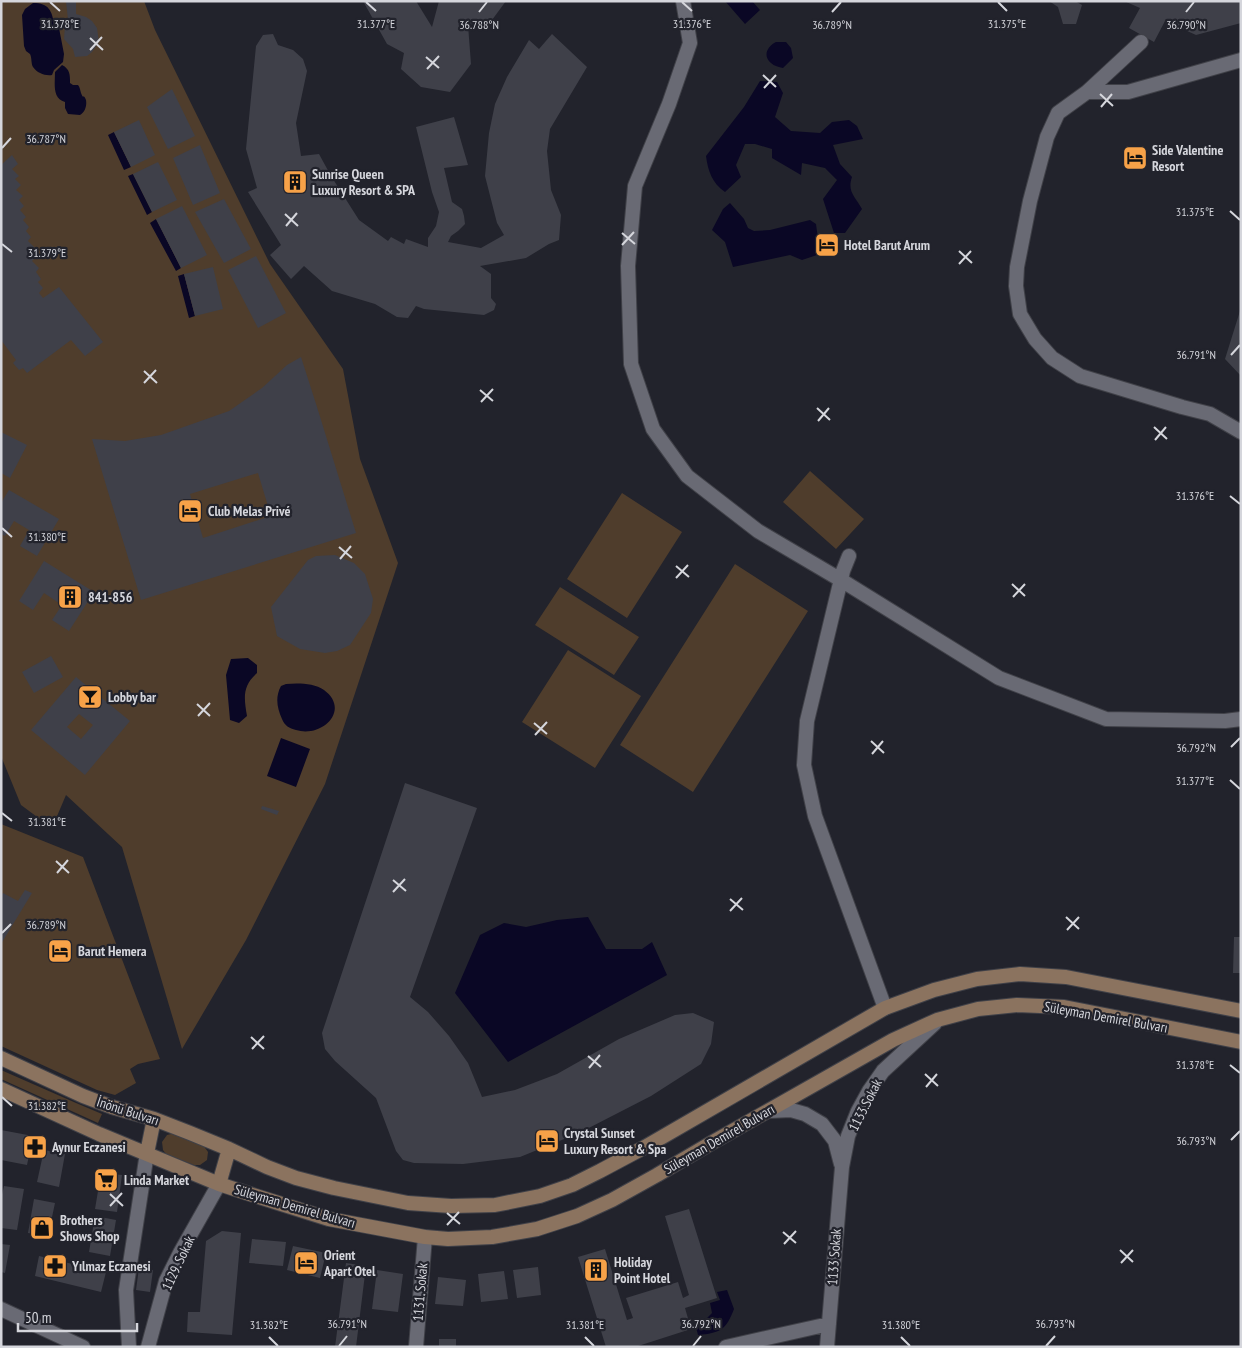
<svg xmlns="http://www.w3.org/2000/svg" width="1242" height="1348" viewBox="0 0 1242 1348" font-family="'PT Sans Narrow',sans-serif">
<rect width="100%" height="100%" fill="#22232c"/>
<path fill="#4f3d2c" d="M1 1H144L155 30 270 264 343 369 360 459 398 563 325 784 246 940 182 1049 122 847 66 795 52 828 21 805 1 756Z
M810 471 864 519 836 549 783 502Z
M622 493 682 532 627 618 567 579Z
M735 564 808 611 693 792 620 745Z
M560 587 639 637 614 675 535 625Z
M568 650 641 696 595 768 522 722Z
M1 824 83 857 160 1059 138 1064 130 1069 136 1083 115 1095 97 1090 1 1046Z
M1 1070 76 1103 102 1114 98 1123 1 1079Z
M171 1134H175L203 1145 208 1152 207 1160 200 1165H194L166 1154 163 1150 162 1142 167 1135Z"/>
<path fill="#0a0725" d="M725 1H752L760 10 745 24Z
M33 3C49 3 52 11 54 24L59 28 64 54 63 62 54 70 52 75C45 76 37 73 33 67 31 64 32 58 30 54L26 51 24 46 22 15 25 9Z
M776 42H786L791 48 793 58 783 68C779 67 774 66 771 63 762 55 768 46 776 42Z
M62 65C70 69 70 75 70 83L73 85H78C80 87 80 90 81 93 84 101 83 92 86 100 87 106 85 112 80 115L68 114 65 108V102C52 99 55 83 55 72Z
M760 81 777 82 783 93 775 117 791 131 820 133 832 122 849 120 857 126 863 139 833 145 840 164 852 177C847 192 855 196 862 209L845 233H834L823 199 837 180 825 168 802 163 801 175 772 158V149L755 144H745L736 165 741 177 725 192C712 183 708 171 706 156L744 107Z
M114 132 131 167 124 170 108 135Z
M133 174 152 212 147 215 128 176Z
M730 203 744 219 748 228 754 231 770 230 810 220 816 224 820 254 802 260 790 255 733 267 725 242 712 230 723 209Z
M156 219 181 268 176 271 150 223Z
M184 274 195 316 189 318 178 276Z
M248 658 257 665V673C242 686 244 698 247 716L239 723 230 720 226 675 231 659Z
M286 684C298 683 314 683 324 690 351 710 322 738 296 730 289 728 285 726 282 719 277 708 275 697 281 686Z
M281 738 310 749 296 787 267 776Z
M588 917 606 949H642L652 942 667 975 508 1062 455 993 480 935 504 923 526 927 557 920Z
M727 1290 734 1309C726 1330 720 1333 698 1335L695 1323 703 1322 712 1313 710 1303 720 1300 717 1292Z"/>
<path fill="#3f4049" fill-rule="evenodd" d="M66 1H76V14L86 17 92 21 97 28 99 42 92 52 87 56 75 57 73 49 64 39 65 25 68 20Z
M363 1H416L432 27 439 1H506L492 20 468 25 471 64 450 92 421 87 401 69 404 53 387 44Z
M1049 1H1075L1082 5 1076 24H1063L1058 7Z
M1124 1H1241V23L1196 35 1165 21 1154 42 1129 28 1140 8Z
M273 34 278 45 293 50 303 59 307 71 296 123 301 156 319 154 331 176 359 220 388 241 391 237 404 244 406 239 428 247V238L436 226 439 212 432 192 416 127 454 117 468 165 444 168 452 202 462 209 464 216 465 224 458 231 451 236 448 242 481 248 504 235 497 223 485 176 489 133 495 104 507 77 529 40 539 49 552 34 587 67 550 129 547 151 551 190 561 215 559 240 549 244 526 258 480 266 491 274V298L496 304 494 310 484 315 424 309 416 306 408 318 397 317 375 304 332 291 304 266 291 279 270 255 281 245 248 192 257 188 246 149 256 46 263 35Z
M172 89 195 136 168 149 147 107Z
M139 120 155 155 131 167 114 132Z
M200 145 220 193 193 205 173 158Z
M12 155 18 164 12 169 19 176 15 179 21 185 16 190 23 196 19 200 24 206 20 210 26 217 23 220 29 227 26 231 31 237 28 241 35 248 31 252 36 257 32 261 39 268 36 272 41 279 38 282 43 288 39 293 43 298 59 287 103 342 85 356 71 340 27 373 23 368 19 370 13 363 16 360 1 340V165Z
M158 162 177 200 152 212 133 174Z
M224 199 251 249 224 263 195 212Z
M182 206 207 255 181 268 156 219Z
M256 256 286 313 258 328 228 270Z
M213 267 223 309 195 316 184 274Z
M1240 311H1241V376L1225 359Z
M301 357 317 407 356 533 141 600 92 439 125 441 161 435 229 411 262 388 287 365ZM258 473 271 516 203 538 190 494Z
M1 432 27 445 10 478 1 473Z
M9 490 59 519 37 556 20 546 29 530 14 521 5 536 1 534V503Z
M335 555 354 563 365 574 373 599 371 613 350 645 337 651 325 653 300 649 277 636 271 607 308 560 316 556Z
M44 561 94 592 69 631 52 620 62 605 44 593 33 610 19 601Z
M51 656 63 677 34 693 22 672Z
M76 677 130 721 85 775 31 730ZM79 714 93 725 81 739 67 727Z
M405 783 477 808 410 997 428 1012 449 1036 468 1063 482 1097 515 1090 557 1074 619 1039 675 1015 693 1013 714 1022 711 1044 701 1064 651 1096 579 1133 520 1157 463 1164 414 1163 403 1160 396 1151 376 1098 335 1061 325 1049 322 1033Z
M262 806 279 811 277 815 261 809Z
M25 890 32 893 1 944V896L3 893 18 901Z
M1234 937H1241V973H1233Z
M1 1130 33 1136 27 1165 1 1160Z
M44 1150 65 1154 59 1187 37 1182Z
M101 1173 122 1175 117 1212 95 1209Z
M4 1186 24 1189 17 1230 1 1228V1199Z
M34 1199 55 1203 48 1236 28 1233Z
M689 1209 717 1298 685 1308 691 1329 635 1347H606L578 1257 605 1249 627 1320 633 1318 626 1298 678 1282 683 1298 689 1295 665 1216Z
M95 1216 116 1220 110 1256 89 1252Z
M222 1231 241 1233 232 1335 187 1332 188 1312H200L206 1241Z
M252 1239 286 1242 283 1266 249 1263Z
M1 1244 10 1245 5 1273 1 1272Z
M293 1246 326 1253 320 1278 287 1270Z
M39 1256 106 1272 101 1292 35 1276Z
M346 1263 366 1266 356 1347H335Z
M538 1267 541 1295 517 1298 513 1270Z
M139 1268 153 1270 150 1292 136 1290Z
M377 1270 403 1274 398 1312 372 1309Z
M504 1271 508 1299 481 1302 478 1274Z
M438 1277 466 1280 463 1306 435 1304Z
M439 1339H456V1347H439Z"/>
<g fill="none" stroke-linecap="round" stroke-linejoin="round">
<defs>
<path id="minor" d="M683 1 690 43 669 104 635 186 628 266 631 364 653 429 687 476 758 531 841 580 999 678 1106 719 1225 721 1241 719
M1141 42 1087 92 1058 113 1047 137 1030 201 1017 267 1016 286 1020 314 1035 339 1052 358 1080 376 1182 407 1210 414 1241 432
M1087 92H1128L1241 60
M849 556 843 571 807 721 804 765 815 816 885 1008
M769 1111 791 1110 805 1114 822 1124 835 1141 841 1164
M1 1309 83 1347
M129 1347 126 1290 147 1153
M148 1347 166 1281 180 1253 219 1184
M416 1347 425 1237
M726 1347 829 1324
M827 1347 842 1167 848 1136 858 1111 869 1091 883 1071 935 1023"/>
<path id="secondary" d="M1 1058 83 1096 112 1107 154 1119 190 1133 229 1149 267 1167 296 1178 334 1188 408 1203 451 1206 495 1205 540 1196 572 1185 600 1171 645 1147 885 1008 934 990 977 979 1020 974 1066 977 1241 1011
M1 1089 99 1134 219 1184 256 1196 329 1219 425 1237 448 1239 492 1237 537 1229 577 1216 612 1200 657 1175 713 1142 893 1040 937 1020 978 1009 1017 1005 1064 1007 1241 1042
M147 1153 154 1119
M219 1184 229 1149"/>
</defs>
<use href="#minor" stroke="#404148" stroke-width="16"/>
<use href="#secondary" stroke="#404148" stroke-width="16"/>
<use href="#minor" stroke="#696a74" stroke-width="14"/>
<use href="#secondary" stroke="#8b735f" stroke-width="14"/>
</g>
<path fill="none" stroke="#d5d6dc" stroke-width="2" d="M50 2 60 11M366 2 376 11M682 2 692 11M998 2 1007 11M479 12 487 2M832 12 841 2M1186 12 1194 2M90 38 103 50M90 50 102 37M426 57 439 68M427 69 439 56M763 75 776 87M764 88 776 75M1100 94 1113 106M1101 107 1112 94M2 148 11 138M1230 211 1240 220M285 214 298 226M286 226 297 213M622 233 635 244M2 244 12 252M622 245 634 232M959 251 972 263M959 264 971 251M1231 355 1240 345M144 371 157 383M144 383 156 370M480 390 493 401M481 402 493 389M817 408 830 420M818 421 829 408M1154 427 1167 439M1155 440 1166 427M1230 496 1240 504M2 528 12 537M339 547 352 558M340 559 351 546M676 566 689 577M676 578 688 565M1012 584 1025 596M1013 597 1025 584M197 704 210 716M198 716 210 703M534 723 547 734M535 735 547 722M871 741 884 753M1231 747 1240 738M872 754 883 741M1230 780 1240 789M2 813 12 821M56 861 69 873M57 873 68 860M393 880 406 891M393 892 405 879M730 899 743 910M730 911 742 898M1066 917 1079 929M1067 930 1079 917M2 933 11 924M251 1037 264 1049M252 1049 264 1036M588 1056 601 1067M1230 1065 1240 1073M589 1068 600 1055M925 1074 938 1086M926 1087 937 1074M2 1097 12 1106M1231 1140 1240 1131M110 1194 123 1206M110 1206 122 1193M447 1213 460 1224M447 1225 459 1212M783 1232 796 1243M784 1244 796 1231M1120 1250 1133 1262M1121 1263 1133 1250M269 1337 278 1346M585 1337 594 1346M901 1337 910 1346M339 1346 347 1336M693 1346 701 1336M1046 1346 1055 1336"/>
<defs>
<symbol id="hotel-square" viewBox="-11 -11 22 22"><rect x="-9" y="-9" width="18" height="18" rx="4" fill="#f7a248" stroke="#22232c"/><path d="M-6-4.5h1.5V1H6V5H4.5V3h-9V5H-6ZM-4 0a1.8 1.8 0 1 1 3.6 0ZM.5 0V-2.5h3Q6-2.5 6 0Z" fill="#111"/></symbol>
<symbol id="building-square" viewBox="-11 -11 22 22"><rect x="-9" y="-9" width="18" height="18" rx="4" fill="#f7a248" stroke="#22232c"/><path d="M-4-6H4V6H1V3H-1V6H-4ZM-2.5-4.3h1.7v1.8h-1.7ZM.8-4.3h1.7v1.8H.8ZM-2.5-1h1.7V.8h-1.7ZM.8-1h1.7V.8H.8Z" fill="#111"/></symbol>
<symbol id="bar-square" viewBox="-11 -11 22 22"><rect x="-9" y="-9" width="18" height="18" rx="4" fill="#f7a248" stroke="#22232c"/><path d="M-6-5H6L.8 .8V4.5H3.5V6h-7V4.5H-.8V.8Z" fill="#111"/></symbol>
<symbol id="pharmacy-square" viewBox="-11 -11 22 22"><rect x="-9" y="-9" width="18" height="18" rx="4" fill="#f7a248" stroke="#22232c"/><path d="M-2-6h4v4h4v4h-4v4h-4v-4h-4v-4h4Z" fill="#111"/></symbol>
<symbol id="supermarket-square" viewBox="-11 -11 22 22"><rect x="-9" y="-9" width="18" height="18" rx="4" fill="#f7a248" stroke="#22232c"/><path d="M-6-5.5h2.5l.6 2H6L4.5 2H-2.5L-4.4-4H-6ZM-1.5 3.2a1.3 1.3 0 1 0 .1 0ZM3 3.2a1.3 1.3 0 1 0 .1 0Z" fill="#111"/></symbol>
<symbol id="shop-square" viewBox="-11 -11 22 22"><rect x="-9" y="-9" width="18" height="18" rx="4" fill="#f7a248" stroke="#22232c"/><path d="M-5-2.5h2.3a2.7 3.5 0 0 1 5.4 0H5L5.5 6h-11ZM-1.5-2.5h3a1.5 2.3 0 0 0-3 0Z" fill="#111"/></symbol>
</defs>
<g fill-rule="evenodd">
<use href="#hotel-square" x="1121" y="144" width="28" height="28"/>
<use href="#building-square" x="281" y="168" width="28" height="28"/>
<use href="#hotel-square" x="813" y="231" width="28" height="28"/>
<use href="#hotel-square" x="176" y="497" width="28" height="28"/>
<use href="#building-square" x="56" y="583" width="28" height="28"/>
<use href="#bar-square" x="76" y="683" width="28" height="28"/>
<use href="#hotel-square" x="46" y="937" width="28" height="28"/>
<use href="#hotel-square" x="533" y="1127" width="28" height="28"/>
<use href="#pharmacy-square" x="21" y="1133" width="28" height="28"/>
<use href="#supermarket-square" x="92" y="1166" width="28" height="28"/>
<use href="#shop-square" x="28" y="1214" width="28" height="28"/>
<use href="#hotel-square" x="292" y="1249" width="28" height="28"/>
<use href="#pharmacy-square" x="41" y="1252" width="28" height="28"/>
<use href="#building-square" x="582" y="1256" width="28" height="28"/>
</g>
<g text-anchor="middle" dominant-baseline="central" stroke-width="4.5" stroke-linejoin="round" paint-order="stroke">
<g font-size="14" font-weight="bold" fill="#d5d6dc" stroke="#22232c" text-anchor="start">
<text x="1152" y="150">Side Valentine<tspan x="1152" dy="16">Resort</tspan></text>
<text x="312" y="174">Sunrise Queen<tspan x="312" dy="16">Luxury Resort &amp; SPA</tspan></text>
<text x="844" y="245">Hotel Barut Arum</text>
<text x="208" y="511">Club Melas Privé</text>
<text x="88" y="597">841-856</text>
<text x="108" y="697">Lobby bar</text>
<text x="78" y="951">Barut Hemera</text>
<text x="564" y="1133">Crystal Sunset<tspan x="564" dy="16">Luxury Resort &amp; Spa</tspan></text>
<text x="52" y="1147">Aynur Eczanesi</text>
<text x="124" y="1180">Linda Market</text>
<text x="60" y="1220">Brothers<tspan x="60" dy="16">Shows Shop</tspan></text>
<text x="324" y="1255">Orient<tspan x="324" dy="16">Apart Otel</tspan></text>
<text x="614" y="1262">Holiday<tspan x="614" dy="16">Point Hotel</tspan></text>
<text x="72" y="1266">Yılmaz Eczanesi</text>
</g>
<g font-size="14" fill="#d5d6dc" stroke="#22232c">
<text transform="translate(1106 1017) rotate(10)">Süleyman Demirel Bulvarı</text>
<text transform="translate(865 1105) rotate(-63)">1133.Sokak</text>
<text transform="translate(128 1111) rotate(18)">İnönü Bulvarı</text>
<text transform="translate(719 1139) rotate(-30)">Süleyman Demirel Bulvarı</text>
<text transform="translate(295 1206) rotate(16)">Süleyman Demirel Bulvarı</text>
<text transform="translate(834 1257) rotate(-86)">1133 Sokak</text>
<text transform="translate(178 1263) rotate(-65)">1129. Sokak</text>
<text transform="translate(420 1292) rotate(-85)">1131. Sokak</text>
</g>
</g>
<g font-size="12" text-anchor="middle" fill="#d5d6dc" stroke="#22232c" stroke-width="4.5" stroke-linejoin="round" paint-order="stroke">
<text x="60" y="28">31.378°E</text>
<text x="376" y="28">31.377°E</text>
<text x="692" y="28">31.376°E</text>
<text x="1007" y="28">31.375°E</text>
<text x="832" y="29">36.789°N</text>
<text x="1186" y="29">36.790°N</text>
<text x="479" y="29">36.788°N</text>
<text x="46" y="143">36.787°N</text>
<text x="1195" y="216">31.375°E</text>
<text x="47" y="257">31.379°E</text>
<text x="1196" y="359">36.791°N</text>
<text x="1195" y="500">31.376°E</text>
<text x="47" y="541">31.380°E</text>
<text x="1196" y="752">36.792°N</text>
<text x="1195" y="785">31.377°E</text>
<text x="47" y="826">31.381°E</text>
<text x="46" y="929">36.789°N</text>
<text x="1195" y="1069">31.378°E</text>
<text x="47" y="1110">31.382°E</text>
<text x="1196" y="1145">36.793°N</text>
<text x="347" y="1328">36.791°N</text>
<text x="701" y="1328">36.792°N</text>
<text x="1055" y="1328">36.793°N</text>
<text x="269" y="1329">31.382°E</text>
<text x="585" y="1329">31.381°E</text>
<text x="901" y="1329">31.380°E</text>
</g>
<rect width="1242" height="1348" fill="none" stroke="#d5d6dc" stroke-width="5"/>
<path d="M18 1323v8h119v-8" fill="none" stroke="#d5d6dc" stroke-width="2.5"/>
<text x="25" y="1323" font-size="15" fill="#d5d6dc" stroke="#22232c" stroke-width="4" paint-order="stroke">50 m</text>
</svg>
